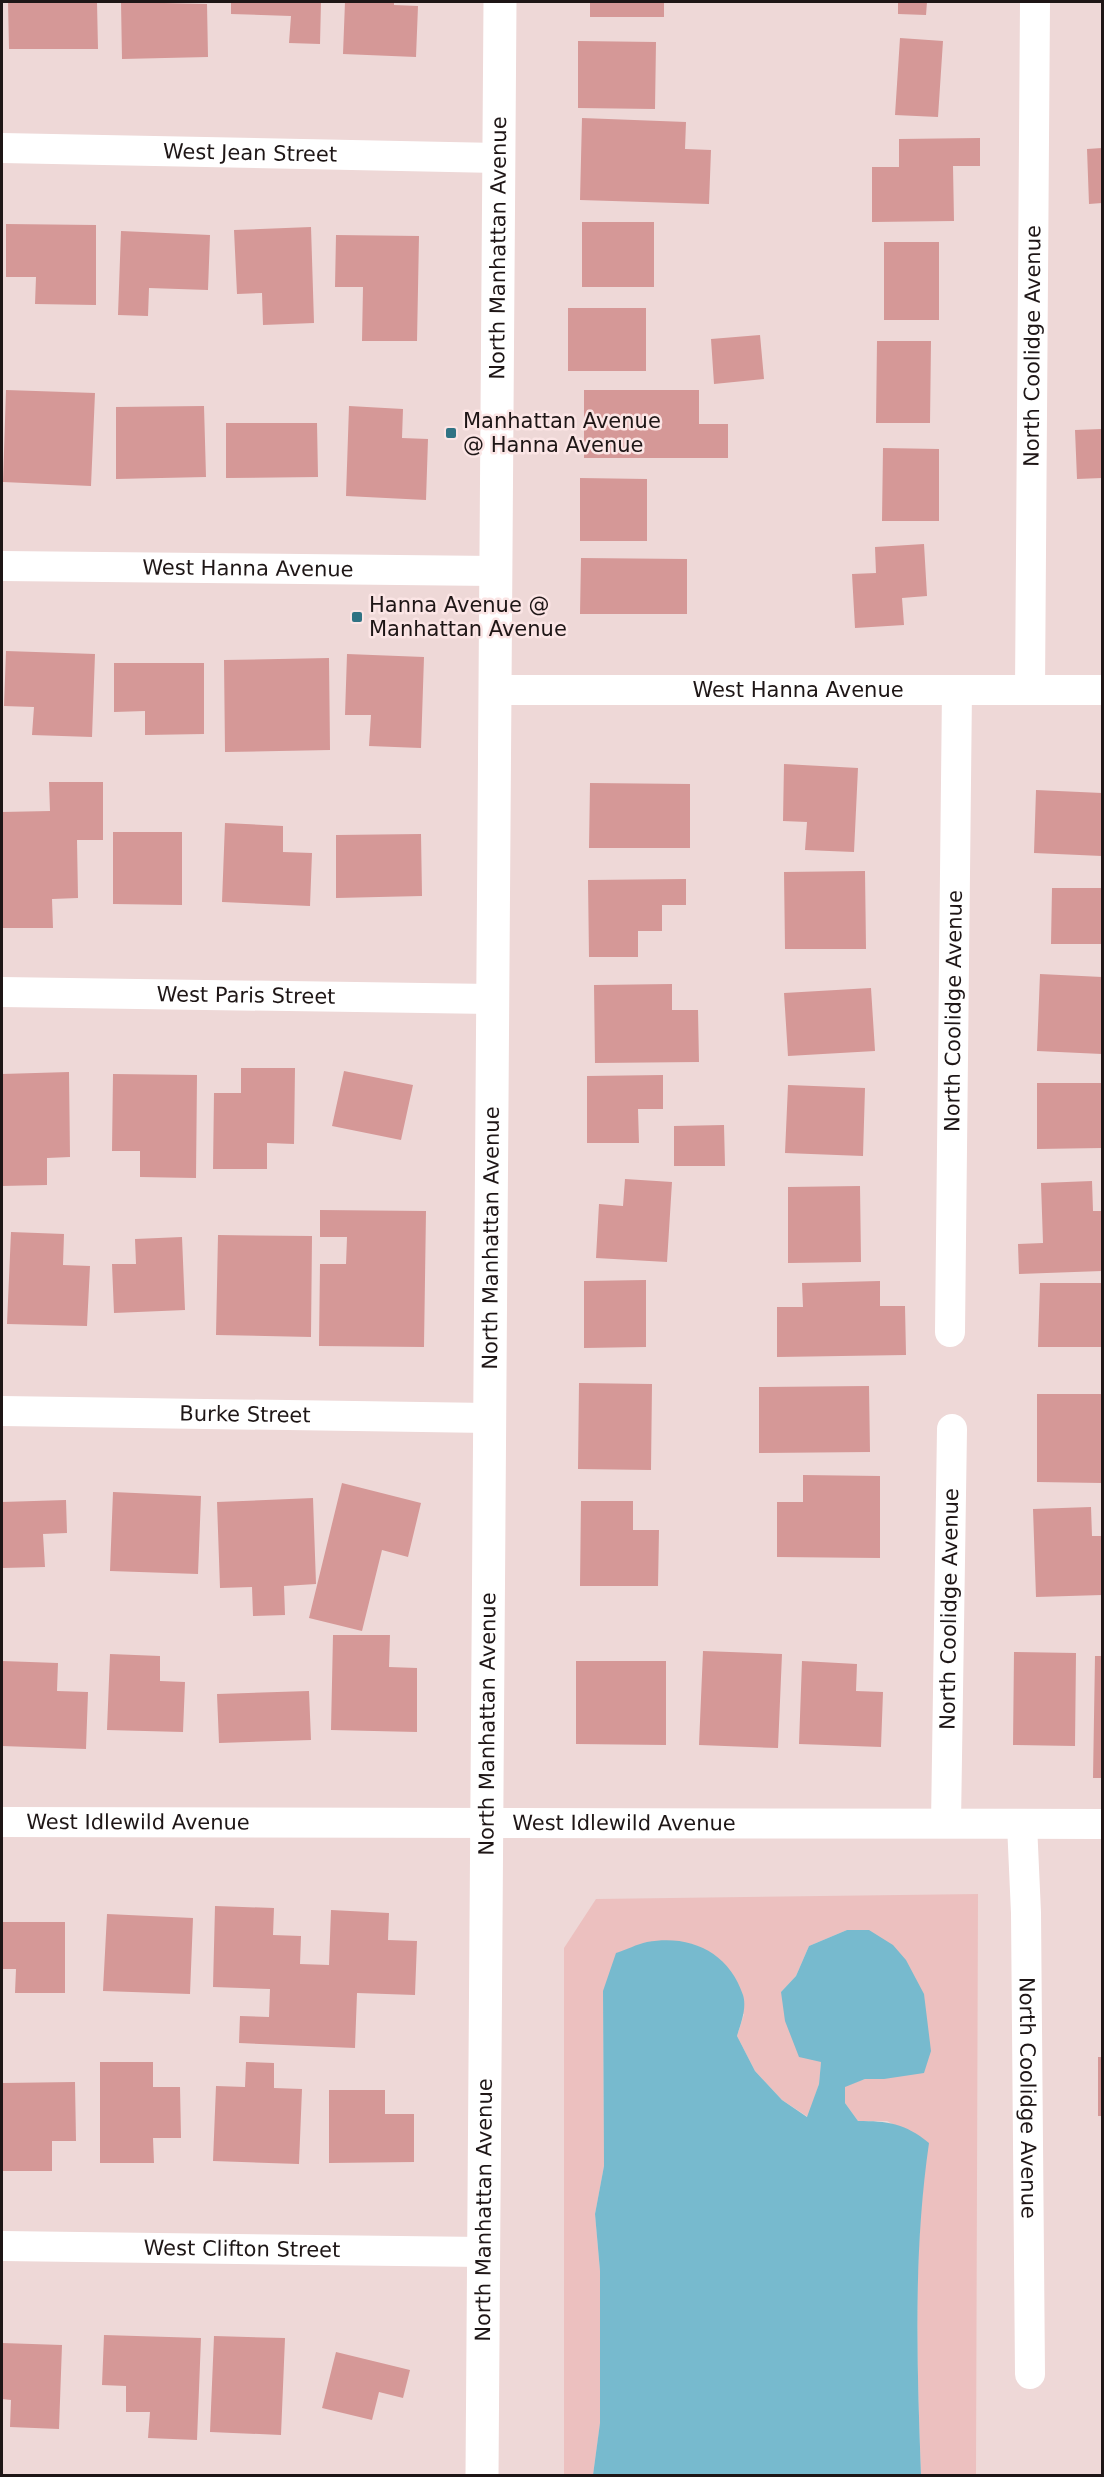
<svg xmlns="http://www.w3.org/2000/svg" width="1104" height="2477" viewBox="0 0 1104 2477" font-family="'DejaVu Sans',sans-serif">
<rect width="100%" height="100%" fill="#eed8d7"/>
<path fill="#ecc0bf" d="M978 1894 976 2475H921C917 2364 913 2253 928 2143L887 2121H858L845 2103V2086L865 2079H884L847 1930 809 1946 796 1976 781 1992 821 2062 819 2084 808 2117 782 2100 755 2071 737 2036 744 2014 603 1991 604 2166 595 2214 600 2271V2424L593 2475 564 2476V1948L596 1899Z"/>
<path fill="#77bace" d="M847 1930H869L893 1945 906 1960 924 1994 931 2051 924 2073 884 2079H865L845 2087V2103L858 2121C887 2121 905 2123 929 2143 913 2253 917 2364 921 2475H593L600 2423V2271L595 2214 604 2166 603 1991 616 1953C626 1950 637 1944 647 1942 690 1934 729 1952 743 1995 747 2008 741 2023 737 2036L755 2071 782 2100 807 2117 819 2084 821 2062 799 2057 785 2021 781 1992 796 1976 809 1946Z"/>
<path fill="#d59897" d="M8 2H97L98 49H9Z
M121 2 207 4 208 57 122 59Z
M231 2H321L320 44 289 43 291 16 231 14Z
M345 2H394V5L418 6 416 57 343 54Z
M590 2H664V17H590Z
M898 2H927L926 15 898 14Z
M900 38 943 41 938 117 895 115Z
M578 41 656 42 655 109 578 108Z
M582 118 686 122 685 149 711 150 709 204 580 200Z
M980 138V166H953L954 221 872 222V167H899V139Z
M1102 148V203L1089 204 1087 149Z
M582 222H654V287H582Z
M6 224 96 225V305L35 304 36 277H6Z
M311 227 314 323 263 325 262 293 237 294 234 230Z
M121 231 210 235 208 290 149 288 148 316 118 315Z
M336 235 419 236 417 341H362L363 287H335Z
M884 242H939V320H884Z
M568 308H646V371H568Z
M760 335 764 379 714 384 711 339Z
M877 341H931L930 423H876Z
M6 390 95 393 91 486 3 482Z
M584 390H699V424H728V458H584Z
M204 406 206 477 116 479V407Z
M349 406 403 409 402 438 428 439 426 500 346 496Z
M226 423H317L318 477 226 478Z
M1102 429V478L1077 479 1075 430Z
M883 448 939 449V521H882Z
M580 478 647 479V541H580Z
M924 544 927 596 902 598 904 625 855 628 852 574 876 573 875 547Z
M581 558 687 559V614H580Z
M6 651 95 654 92 737 32 735 34 707 4 706Z
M347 654 424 657 421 748 369 746 371 715H345Z
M329 658 330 750 225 752 224 660Z
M114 663H204V734L145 735V711L114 712Z
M784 764 858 768 854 852 805 850 807 822 783 821Z
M49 782H103V840H77L78 898 52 899 53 928H2V812L50 811Z
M590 783 690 784V848H589Z
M1036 790 1102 793V856L1034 853Z
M225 823 283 826V852L312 853 310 906 222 902Z
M113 832H182V905L113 904Z
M421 834 422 896 336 898V835Z
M865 871 866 949H785L784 872Z
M686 879V905H662V931H638V957H589L588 880Z
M1052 888H1102V944H1051Z
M1040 974 1102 977V1054L1037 1051Z
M672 984V1010H698L699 1062 595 1063 594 985Z
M871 988 875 1051 788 1056 784 993Z
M241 1068H295L294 1144 267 1143V1169H213L214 1093H241Z
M344 1071 413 1085 401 1140 332 1126Z
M69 1072 70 1157 47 1158V1185L2 1186V1074Z
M113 1074 197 1075 196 1178 140 1177V1151H112Z
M663 1075V1109H638L639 1143H587V1076Z
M1037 1083H1102V1148L1037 1149Z
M788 1085 865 1088 863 1156 785 1153Z
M724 1125 725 1166H674V1126Z
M625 1179 672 1182 667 1262 596 1258 599 1204 623 1206Z
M1092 1181 1093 1211H1102V1271L1019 1274 1018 1244 1043 1243 1041 1183Z
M860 1186 861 1262 788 1263V1187Z
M320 1210 426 1211 424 1347 319 1346 320 1264H346L347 1237H320Z
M11 1232 64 1234 63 1265 90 1266 87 1326 7 1324Z
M218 1235 312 1236 311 1337 216 1335Z
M182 1237 185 1310 114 1313 112 1264H136L135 1239Z
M646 1280V1347L584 1348V1281Z
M880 1281V1306H905L906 1355 777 1357V1307H803L802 1283Z
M1040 1283H1102V1347H1038Z
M579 1383 652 1384 651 1470 578 1469Z
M869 1386 870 1452 759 1453V1387Z
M1037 1394H1102V1483L1037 1482Z
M803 1475 880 1476V1558L777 1557V1502H803Z
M342 1483 421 1503 408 1557 382 1550 362 1631 309 1618Z
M113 1492 201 1496 198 1574 110 1571Z
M313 1498 316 1584 284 1586 285 1615 253 1616 252 1587 220 1588 217 1502Z
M66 1500 67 1533 43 1534 45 1567 2 1568V1502Z
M581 1501H633V1530H659L658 1586H580Z
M1091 1507 1092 1536H1102V1595L1036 1597 1033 1509Z
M333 1635H390L389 1667 417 1668V1732L331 1730Z
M703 1651 782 1654 778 1748 699 1745Z
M1014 1652 1076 1653 1075 1746 1013 1745Z
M110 1654 160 1656V1681L185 1682 183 1732 107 1730Z
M1095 1656H1102V1778H1093Z
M2 1661 58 1663 57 1691 88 1692 86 1749 2 1746Z
M576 1661H666V1745L576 1744Z
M802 1661 857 1664 856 1691 883 1692 881 1747 799 1744Z
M309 1691 311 1740 219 1743 217 1694Z
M215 1906 274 1908 273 1935 301 1936 300 1964 329 1965 331 1910 389 1913 388 1940 417 1941 415 1995 357 1993 355 2048 239 2043 240 2016 269 2017 270 1989 213 1987Z
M107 1914 193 1918 190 1994 103 1991Z
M2 1922H65V1993H15L16 1969H2Z
M1098 2057H1102V2116H1098Z
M100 2062H153V2087H180L181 2138H153L154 2163H100Z
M246 2062 274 2063V2088L302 2089 299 2164 213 2161 216 2086 245 2087Z
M75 2082 76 2141H52V2171H3L2 2083Z
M329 2090H385V2114H414V2162L329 2163Z
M104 2335 201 2338 197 2440 148 2438 150 2412H126V2386L102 2385Z
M214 2336 285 2338 281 2435 210 2432Z
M2 2343 62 2345 59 2429 10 2427 11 2400 2 2399Z
M336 2352 410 2370 403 2398 379 2392 372 2420 322 2408Z"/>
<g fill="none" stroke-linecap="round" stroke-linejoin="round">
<g stroke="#fff" stroke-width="30">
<path id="s1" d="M2 148 498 158"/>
<path id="s2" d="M2 566 495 571"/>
<path id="s3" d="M494 690H1102"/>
<path id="s4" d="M1030 690 1035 2"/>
<path id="s5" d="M2 992 492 999"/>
<path id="s6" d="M950 1332 957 690"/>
<path id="s7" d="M2 1411 489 1418"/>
<path id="s8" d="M2 1822 1102 1824"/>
<path id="s9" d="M946 1823 952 1429"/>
<path id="s10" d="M1022 1824 1026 1913 1030 2374"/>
<path id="s11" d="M2 2246 483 2252"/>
</g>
<path stroke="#fff" stroke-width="33" id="s12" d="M482 2476 500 2"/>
</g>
<g fill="#307384" stroke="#fbe5e5" stroke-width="2">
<rect x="445" y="427" width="12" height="12" rx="3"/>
<rect x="351" y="611" width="12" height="12" rx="3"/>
</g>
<g text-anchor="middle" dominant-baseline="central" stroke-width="5" stroke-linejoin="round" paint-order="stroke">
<g font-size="21" fill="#1e1616" stroke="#fbe5e5">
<text stroke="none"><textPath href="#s1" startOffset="248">West Jean Street</textPath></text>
<text stroke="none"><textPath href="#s12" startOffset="2228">North Manhattan Avenue</textPath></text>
<text stroke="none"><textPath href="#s4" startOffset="344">North Coolidge Avenue</textPath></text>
<text stroke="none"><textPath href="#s2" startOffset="246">West Hanna Avenue</textPath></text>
<text stroke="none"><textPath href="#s3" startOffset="304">West Hanna Avenue</textPath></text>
<text stroke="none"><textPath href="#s5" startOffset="244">West Paris Street</textPath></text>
<text stroke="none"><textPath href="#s6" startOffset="321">North Coolidge Avenue</textPath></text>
<text stroke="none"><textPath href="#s12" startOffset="1238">North Manhattan Avenue</textPath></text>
<text stroke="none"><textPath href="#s7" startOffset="243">Burke Street</textPath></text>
<text stroke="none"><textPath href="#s9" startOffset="214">North Coolidge Avenue</textPath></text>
<text stroke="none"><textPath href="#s12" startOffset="752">North Manhattan Avenue</textPath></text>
<text stroke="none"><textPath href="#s8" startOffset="136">West Idlewild Avenue</textPath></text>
<text stroke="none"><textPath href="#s8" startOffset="622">West Idlewild Avenue</textPath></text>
<text stroke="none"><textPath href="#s10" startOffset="274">North Coolidge Avenue</textPath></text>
<text stroke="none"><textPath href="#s12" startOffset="266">North Manhattan Avenue</textPath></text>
<text stroke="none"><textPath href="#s11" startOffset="240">West Clifton Street</textPath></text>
</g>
<g font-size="21" fill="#1e1616" stroke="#fbe5e5" text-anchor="start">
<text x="463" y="421">Manhattan Avenue<tspan x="463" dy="24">@ Hanna Avenue</tspan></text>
<text x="369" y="605">Hanna Avenue @<tspan x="369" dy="24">Manhattan Avenue</tspan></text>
</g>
</g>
<rect width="1104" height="2477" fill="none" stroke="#1e1616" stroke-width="6"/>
</svg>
